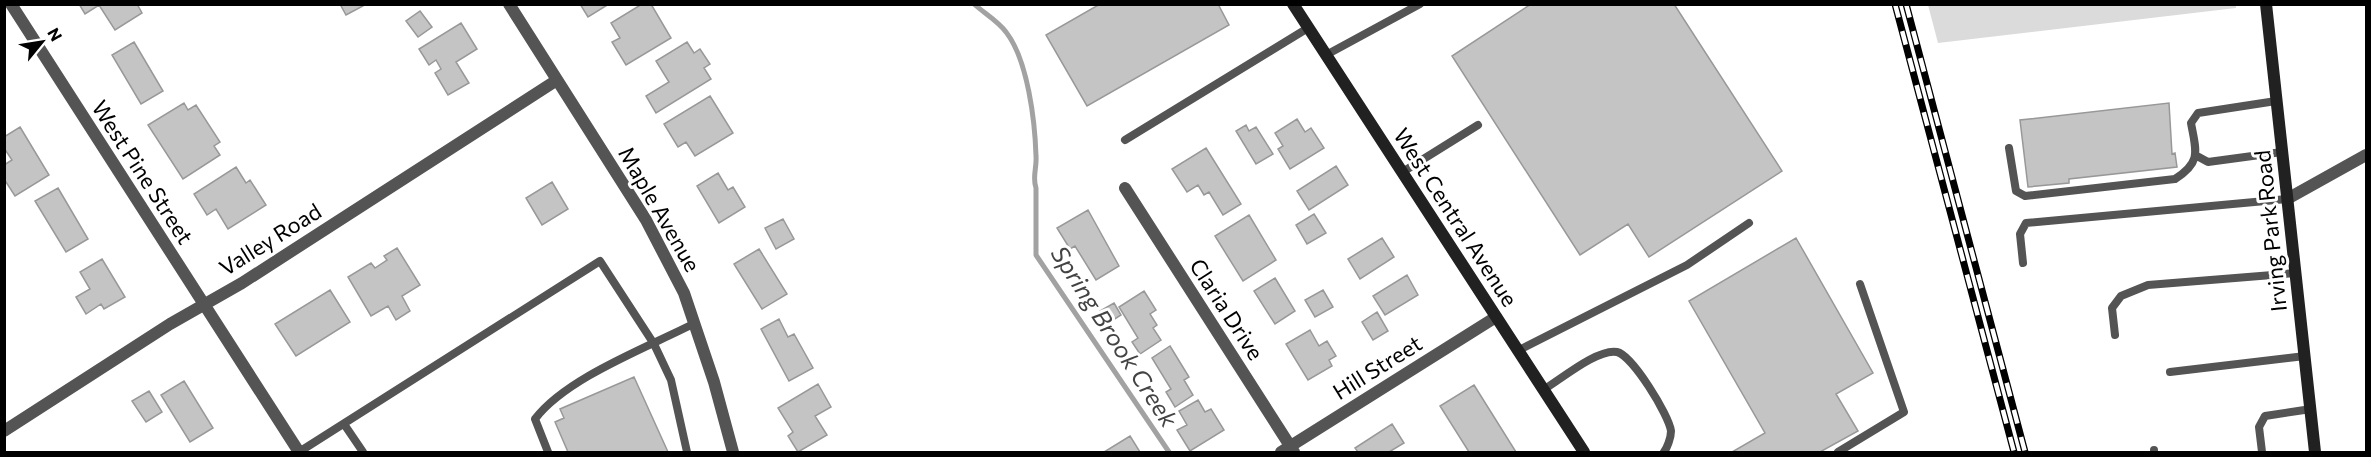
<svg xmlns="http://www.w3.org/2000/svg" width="2371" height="457" viewBox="0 0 2371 457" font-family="Commissioner,sans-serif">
<rect width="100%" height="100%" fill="#fff"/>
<path fill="#dbdbdb" d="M2236 5V8L1938 43 1928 5Z"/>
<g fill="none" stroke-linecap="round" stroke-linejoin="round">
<path stroke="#a2a2a2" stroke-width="5" d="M974 4C984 13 998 21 1006 32 1028 60 1035 122 1036 156 1037 168 1032 177 1036 188V255L1169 452"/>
</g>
<path fill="#c4c4c4" stroke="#989898" stroke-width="1.5" d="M79 4H137L142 13 115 30 99 5 85 14Z
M340 4H362L363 6 346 15Z
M580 4H609L588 17Z
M642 4H651L671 38 626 65 612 42 620 38 611 23Z
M1100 4H1218L1229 25 1087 106 1046 35Z
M1531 4H1674L1782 171 1649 257 1628 224 1580 255 1452 56Z
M420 11 432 27 418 37 406 21Z
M461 23 477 49 456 62 469 83 448 95 435 73 441 69 436 60 429 65 419 49Z
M134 42 163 91 141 104 112 55Z
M687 42 694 53 700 49 710 64 704 68 711 79 656 113 646 96 669 82 656 61Z
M710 96 733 133 695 156 686 142 678 147 664 124Z
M184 103 188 110 196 105 220 142 214 146 220 155 183 179 148 125Z
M2169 103 2172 154 2175 153 2177 167 2069 179V183L2028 187 2020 120Z
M1297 119 1305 132 1311 128 1324 148 1290 169 1278 149 1283 146 1275 133Z
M1246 125 1249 131 1256 127 1273 154 1256 164 1236 131Z
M20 127 49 175 15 196 4 179V165L12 160 4 148V137Z
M1206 148 1241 204 1223 215 1209 192 1204 195 1198 185 1187 192 1172 169Z
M1336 166 1348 185 1309 210 1297 191Z
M236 167 246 183 250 180 266 205 228 229 216 209 207 215 194 194Z
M718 173 728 190 733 187 745 207 719 223 697 186Z
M552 182 568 209 542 225 526 198Z
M58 188 88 239 66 252 35 201Z
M1088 210 1119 266 1096 280 1075 246 1070 249 1057 228Z
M1314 214 1326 233 1307 244 1296 225Z
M1249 215 1276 260 1243 281 1215 236Z
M783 219 794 239 776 249 765 228Z
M1382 238 1394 257 1360 279 1348 259Z
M1796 238 1873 373 1836 394 1858 431 1820 452H1732L1765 433 1689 301Z
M397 248 420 285 402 296 410 311 396 320 388 306 371 316 348 277 371 263 375 268 387 260 384 256Z
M759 249 787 294 762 309 734 264Z
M102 259 125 297 104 309 101 304 86 314 76 297 90 289 80 272Z
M1407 275 1418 295 1385 315 1373 296Z
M1275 278 1295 311 1275 324 1254 291Z
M330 290 350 322 296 356 275 324Z
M1323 290 1333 307 1315 317 1305 300Z
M1144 291 1156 310 1150 314 1157 325 1153 328 1161 340 1140 354 1132 342 1138 338 1119 307Z
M1114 303 1121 315 1107 324 1100 311Z
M1377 312 1388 331 1373 340 1362 322Z
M779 319 788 337 794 334 813 368 789 381 761 329Z
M1310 330 1319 346 1327 341 1336 356 1329 360 1332 366 1308 380 1286 344Z
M1170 346 1189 377 1184 380 1193 395 1175 407 1166 392 1171 389 1152 358Z
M634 377 668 452H568L555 422 564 418 560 409Z
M184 381 213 428 190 442 161 395Z
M818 384 831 407 815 416 827 435 798 452 788 436 793 432 778 408Z
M1474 385 1516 452H1469L1440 406Z
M149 391 162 412 146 422 132 401Z
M1198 400 1205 412 1211 409 1224 430 1190 451 1177 430 1187 425 1179 411Z
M1392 424 1404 443 1389 452H1358L1355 448Z
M1130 436 1140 452H1104Z"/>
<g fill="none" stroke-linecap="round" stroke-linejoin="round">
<path stroke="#545454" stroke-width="8" d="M1326 55 1420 4
M1125 140 1308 28
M2009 148 2016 191 2025 196 2175 179C2202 162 2196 151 2191 123L2198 113 2276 101
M2197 156 2208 162 2282 152
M1401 173 1478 125
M2023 263 2020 234 2026 223 2287 199
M2115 335 2112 308 2121 296 2148 285 2296 273
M1517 351 1687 265 1749 223
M2170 372 2305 356
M1543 390C1560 380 1598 348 1617 352 1632 355 1669 415 1671 431 1671 438 1667 448 1664 452
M344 424 363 452
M2154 450V452
M299 452 600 261 654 344 671 380 687 452
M548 452 535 419C566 378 646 348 693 324
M1838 452 1904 412 1860 284
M2262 452 2259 427 2265 416 2311 409"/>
<path stroke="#545454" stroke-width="12" d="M11 4 299 452
M509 4 646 220 684 293 714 382 733 452
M1125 188 1294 452
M2287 199 2366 155
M4 431 170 324 242 283 557 80
M1281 452 1496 317"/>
<path stroke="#212121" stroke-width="12" d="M1293 4 1584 452
M2266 4 2315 452"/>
<defs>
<path id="rail" d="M1895 4 2014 452
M1906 4 2025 452"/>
</defs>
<use href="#rail" stroke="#000" stroke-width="7"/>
<use href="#rail" stroke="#fff" stroke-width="4.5" stroke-dasharray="14" stroke-linecap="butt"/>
</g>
<g text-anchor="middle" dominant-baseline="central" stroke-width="6" stroke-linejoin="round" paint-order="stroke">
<g font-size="22" fill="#000" stroke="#fff">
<text transform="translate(143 172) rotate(57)">West Pine Street</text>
<text transform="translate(660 209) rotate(60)">Maple Avenue</text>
<text transform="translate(1456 217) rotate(57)">West Central Avenue</text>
<text transform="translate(2270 231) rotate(-96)">Irving Park Road</text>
<text transform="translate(270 239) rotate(-32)">Valley Road</text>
<text transform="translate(1227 309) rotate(57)">Claria Drive</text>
<text transform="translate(1377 367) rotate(-32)">Hill Street</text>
</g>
<g font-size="24" font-style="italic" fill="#434343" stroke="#fff">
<text transform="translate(1115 336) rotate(57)">Spring Brook Creek</text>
</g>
</g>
<rect width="2371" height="457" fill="none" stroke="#000000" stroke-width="12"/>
<g transform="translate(42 42) rotate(60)" stroke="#ffffff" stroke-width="4.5" paint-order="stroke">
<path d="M0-4.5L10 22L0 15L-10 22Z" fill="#000000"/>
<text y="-9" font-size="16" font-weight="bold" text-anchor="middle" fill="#000000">N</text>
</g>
</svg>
